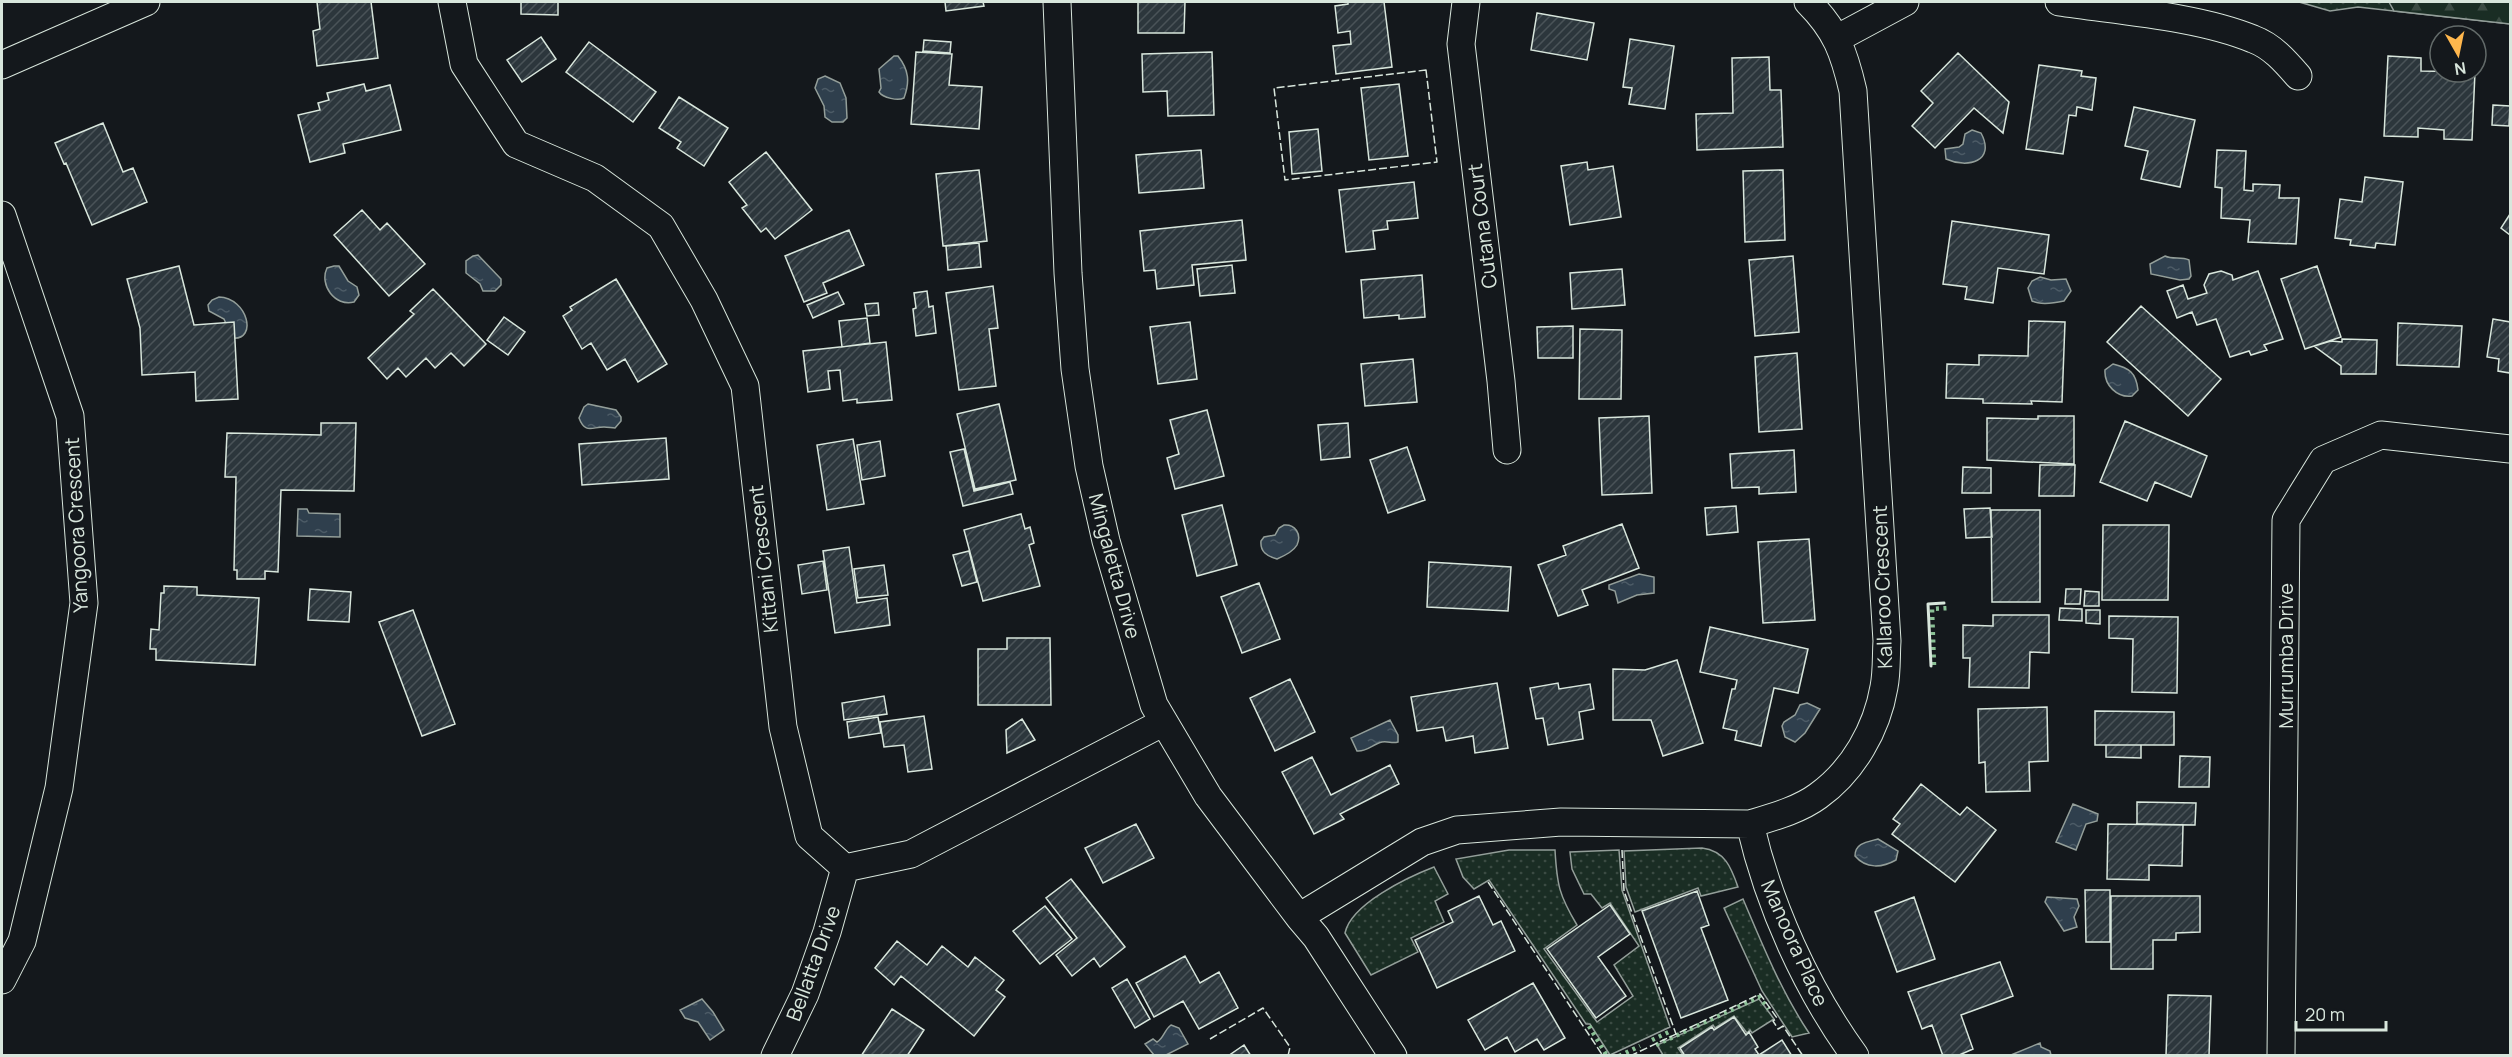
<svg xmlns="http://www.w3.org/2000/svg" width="2512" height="1057" viewBox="0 0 2512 1057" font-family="Manrope,sans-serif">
<defs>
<pattern id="green-dots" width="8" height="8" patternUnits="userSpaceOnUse" patternTransform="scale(1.5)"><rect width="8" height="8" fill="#1a2d24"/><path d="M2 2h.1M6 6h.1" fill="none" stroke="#3b4b43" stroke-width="1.8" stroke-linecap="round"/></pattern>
<pattern id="forest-firs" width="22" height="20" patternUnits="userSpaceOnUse" patternTransform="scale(1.5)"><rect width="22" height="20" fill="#1a2d24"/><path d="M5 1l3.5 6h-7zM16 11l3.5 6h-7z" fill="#3b4b43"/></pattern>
<pattern id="water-ripples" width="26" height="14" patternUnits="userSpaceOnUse" patternTransform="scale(1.5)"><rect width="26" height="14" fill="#2f3f4d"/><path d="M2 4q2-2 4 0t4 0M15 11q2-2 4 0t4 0" fill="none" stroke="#4c5b66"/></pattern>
<pattern id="building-hatch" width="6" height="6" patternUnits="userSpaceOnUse" patternTransform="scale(1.5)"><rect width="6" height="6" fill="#2c363c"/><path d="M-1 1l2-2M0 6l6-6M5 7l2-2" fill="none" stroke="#4a5358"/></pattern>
</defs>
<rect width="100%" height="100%" fill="#14181c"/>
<path fill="url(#green-dots)" stroke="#939e99" stroke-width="1.5" d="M2299 2H2510V24L2358 7 2330 11Z
M1702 848C1725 851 1731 867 1738 887L1701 896 1698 888 1635 912 1626 887 1624 851Z
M1509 850H1555C1557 885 1559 895 1577 925L1544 949 1597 1022 1633 996 1614 965 1639 946 1610 903 1602 908 1591 894H1584L1572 869 1570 852 1619 850 1622 890 1670 1027 1610 1055 1590 1024H1586L1489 880 1474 889 1463 877 1456 859Z
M1434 867 1448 894 1435 901 1444 922 1411 938 1418 952 1371 975 1345 933C1351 904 1408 877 1434 867Z
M1743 899C1763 946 1781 991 1809 1033L1792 1037 1762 991 1724 908Z
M1759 999 1774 1019 1752 1033 1750 1030 1747 1033 1734 1016 1715 1028 1713 1025 1678 1048 1683 1055H1663L1657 1045Z"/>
<path fill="url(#forest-firs)" stroke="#939e99" stroke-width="1.5" d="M2389 2H2510V24L2394 11Z"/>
<path fill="url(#water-ripples)" stroke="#939e99" stroke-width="1.5" d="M894 56H898C909 70 910 82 904 98 898 101 883 98 879 92L881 88 879 69Z
M825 76 840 83 846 98 847 118 843 122H832L825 117 824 106 815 88 818 79Z
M1972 130 1981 133C1996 161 1968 169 1946 159L1945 149 1959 147 1963 144 1965 134Z
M478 255 501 279V285L495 291H483L480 284 466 273V261L473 256Z
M2165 256C2173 260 2181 256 2189 260L2191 276 2189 279 2180 280 2151 274 2150 264Z
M334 266H339L348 281 357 287 359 295 354 302C335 307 319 285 327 268Z
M2040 277 2051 280 2066 279 2071 291 2064 301C2055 303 2040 305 2032 301L2028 288 2032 281Z
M219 297C248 298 258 341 232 338L224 319 209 311 208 305 212 300Z
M2113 364C2129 368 2136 372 2138 390L2132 396C2117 398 2104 385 2105 370Z
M588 404 616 410 621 417V421L615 428C612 428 608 427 604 427 592 427 585 434 579 418L584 407Z
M298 509H307L309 513 340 514V537L297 536Z
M1284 525C1295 524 1302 534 1297 545 1293 552 1284 556 1277 559 1267 556 1260 552 1261 541L1264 537 1275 535 1279 528Z
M1639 574 1654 577V593L1637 595 1618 603 1615 591 1609 589V585Z
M1807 703 1820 709 1805 733 1795 742 1785 737 1782 726 1784 722 1795 715 1800 705Z
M1390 720 1398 735V742C1392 744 1389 741 1382 742 1373 744 1367 752 1357 751L1351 738Z
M2073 804 2098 814 2097 821 2086 824 2076 850 2056 842Z
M1878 839 1898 851 1896 860C1882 868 1866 869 1855 856 1855 843 1867 842 1878 839Z
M2047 897 2077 899 2079 906 2074 917 2077 927 2064 931 2045 902Z
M702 999 713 1012 724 1030 710 1040 698 1022 685 1018 680 1010Z
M1171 1025 1179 1028 1188 1044 1166 1055H1154L1145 1044 1153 1039 1157 1042C1164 1038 1164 1030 1171 1025Z
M2040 1043 2041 1047 2050 1051 2051 1055H2011Z"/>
<path fill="url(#building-hatch)" stroke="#d8e6dc" stroke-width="1.5" d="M317 2H371L378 58 317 66 313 31 320 29Z
M521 2H558V15L521 14Z
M945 2H983L984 6 946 11Z
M1138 2H1185L1184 33H1138Z
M1348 2H1384L1392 67 1336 74 1333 46 1351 44 1350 31 1338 33 1335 6 1348 4Z
M1537 13 1594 23 1587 60 1531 50Z
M541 37 556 59 522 82 507 60Z
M1630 39 1674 46 1665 109 1629 104 1632 88 1623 87Z
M924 40 951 42 950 53 923 51Z
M589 42 656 92 633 122 566 72Z
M916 52 952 54 949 85 982 87 979 129 911 124Z
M1212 52 1214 115 1168 116 1167 91 1143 92 1142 54Z
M1958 53 2009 102 2003 133 1974 108 1935 148 1912 126 1933 103 1921 91Z
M2388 56 2421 58V71L2475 72 2472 140 2444 139V130L2418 128V137L2384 136Z
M1769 57 1770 90H1781L1783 147 1697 150 1696 114 1733 113 1732 58Z
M2039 65 2082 71 2081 76 2096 78 2092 110 2077 107 2076 116 2069 115 2063 154 2026 149Z
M364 84 366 91 390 85 401 130 343 144 345 153 310 162 298 115 320 110 318 103 329 100 327 93Z
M1399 84 1408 156 1369 160 1361 88Z
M679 97 728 128 704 166 677 148 681 142 659 128Z
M2493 105 2510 106 2509 126 2492 125Z
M2134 107 2195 120 2180 187 2141 179 2148 151 2125 146Z
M103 123 123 172 133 168 147 202 92 225 66 163 64 164 55 143Z
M1318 129 1322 171 1292 174 1289 132Z
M1201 150 1204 188 1139 193 1136 155Z
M2217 150 2246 151 2244 190 2253 191V184L2280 185 2279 198H2299L2296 244 2248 242 2250 220 2221 218 2222 188 2215 187Z
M766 152 812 210 775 239 766 228 761 232 742 208 747 205 729 182Z
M1587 162 1588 170 1613 166 1621 217 1570 225 1561 166Z
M979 170 987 241 943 246 936 174Z
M1783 170 1785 240 1745 242 1743 171Z
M2365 177 2403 182 2395 245 2376 243 2375 248 2350 245 2351 240 2335 238 2340 199 2362 202Z
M1414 182 1418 218 1387 221 1388 229 1373 231 1375 249 1346 252 1339 190Z
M362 210 380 230 387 223 425 264 389 296 334 235Z
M2510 214V235L2501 228Z
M1242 220 1246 260 1192 265 1194 285 1157 289 1155 270 1144 271 1140 231Z
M1952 221 2049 235 2044 274 1998 268 1993 303 1965 299 1967 287 1943 284Z
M849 230 864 265 823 283 827 293 804 302 785 256Z
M979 243 981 267 948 270 946 246Z
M1793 256 1799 332 1755 336 1749 260Z
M1232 265 1235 293 1200 296 1197 269Z
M179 266 194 325 234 322 238 399 196 401 195 372 142 375 140 328 127 279Z
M2317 266 2341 337 2305 349 2281 279Z
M1622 269 1625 305 1572 309 1570 273Z
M2221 271 2232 275 2233 280 2258 271 2283 339 2264 345 2267 350 2251 355 2249 351 2230 357 2216 319 2197 325 2192 312 2177 318 2167 291 2183 285 2188 299 2207 293 2204 285 2209 274Z
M1422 275 1425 317 1399 319V315L1364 318 1361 280Z
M616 279 667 364 638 382 625 359 607 370 591 343 582 349 563 316 572 310 570 307Z
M993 286 998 328 989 329 996 386 959 390 946 293Z
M433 289 486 344 464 366 451 353 435 368 426 358 406 377 398 368 387 379 368 358 414 314 410 311Z
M927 291 929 307 933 306 936 333 916 336 913 309 916 308 914 293Z
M838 292 844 304 813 318 807 305Z
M878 303 879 315 867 316 865 304Z
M2141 306 2221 379 2188 416 2107 342Z
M504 317 525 332 508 355 487 340Z
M867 318 870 343 842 347 839 321Z
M2493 319 2510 322V373L2498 371 2499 359 2487 357Z
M2029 321 2065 322 2062 402 2031 401 2032 404 1983 403V399L1946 398 1947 364 1979 365V355L2028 356Z
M1190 322 1197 379 1158 384 1150 327Z
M2398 323 2462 326 2459 367 2397 365Z
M1573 326V358H1538L1537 327Z
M1580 329 1622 330 1621 399H1579Z
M2342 339 2377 340 2376 374H2341V366L2314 346 2331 341 2342 342Z
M886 342 892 400 857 403V399L843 401 840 370 828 371 830 389 808 392 803 351Z
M1797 353 1802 429 1759 432 1755 357Z
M1413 359 1417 402 1365 406 1361 364Z
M999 404 1016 480 975 489 957 414Z
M1207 410 1224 476 1175 489 1167 458 1179 454 1170 420Z
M1649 416 1652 493 1602 495 1599 418Z
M2038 416H2074V464L1987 460V418L2038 419Z
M2125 421 2207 456 2191 497 2155 482 2147 501 2100 482Z
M321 423H356L354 491 281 490 278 572 265 571V579H237V570H234L236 477H225L227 433 321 435Z
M1348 423 1350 457 1321 460 1318 425Z
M666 438 669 479 582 485 579 444Z
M853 439 864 504 827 510 817 445Z
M880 441 885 476 862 480 857 445Z
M1407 447 1425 500 1388 513 1370 460Z
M964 449 974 491 1010 482 1013 494 963 506 950 452Z
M1794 450 1796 492 1759 494V487L1732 488 1730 454Z
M2040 465H2075L2074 496H2039Z
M1963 467 1991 468V493H1962Z
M1222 505 1237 565 1197 576 1182 515Z
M1736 506 1738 532 1707 535 1705 508Z
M1990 508 1992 537 1966 538 1964 509Z
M1991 510H2040V602H1992Z
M1021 514 1025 529 1030 527 1034 543 1029 545 1040 586 983 601 964 530Z
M1622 524 1639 568 1582 590 1588 605 1558 616 1538 565 1566 555 1563 546Z
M2103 525H2169L2168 600H2102Z
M1809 539 1815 620 1763 623 1758 542Z
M849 547 857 603 887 598 890 625 835 633 823 551Z
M969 551 977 582 962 586 953 555Z
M823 561 827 590 802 594 798 565Z
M1429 562 1511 567 1508 611 1427 607Z
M884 565 888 595 858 598 854 569Z
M1259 583 1280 639 1242 653 1221 597Z
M164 586 197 587V595L259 598 255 665 156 660V649H150L151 629 159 630 161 593H164Z
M310 589 351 592 349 622 308 620Z
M2066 589H2081L2080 604H2065Z
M2085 591 2099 592V606H2084Z
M2060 608 2082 609V621L2059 620Z
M413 610 455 724 422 736 379 622Z
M2086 610H2100V624L2086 623Z
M1993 615H2049V653L2030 652 2029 688 1969 687 1970 658H1963V625L1993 626Z
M2109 616 2178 617 2177 693 2132 692 2133 639 2109 638Z
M1710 627 1808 649 1798 693 1774 688 1761 746 1735 740 1737 731 1723 728 1732 689H1735L1737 680 1700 672Z
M1007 638H1050L1051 705H978V649H1007Z
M1677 660 1703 743 1663 756 1651 720H1613V669L1645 670Z
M1290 679 1315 732 1275 751 1250 698Z
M1497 683 1508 748 1475 753 1473 736 1446 741 1443 727 1417 731 1411 697Z
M1558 683 1559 689 1590 684 1594 709 1579 712 1583 739 1548 745 1543 718 1536 719 1530 688Z
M884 696 887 714 844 720 842 703Z
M2047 707 2048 761 2029 762 2030 791 1986 792 1985 762 1979 763 1978 709Z
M2095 711 2174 712V745H2095Z
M924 716 932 769 908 772 904 745 884 747 880 722Z
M878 717 881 733 849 738 847 722Z
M1022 719 1035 740 1007 753 1006 730Z
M2106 745H2141V758L2106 757Z
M2180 756 2210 757 2209 787H2179Z
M1312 757 1331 795 1390 765 1399 784 1340 814 1344 819 1314 834 1282 772Z
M1921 784 1960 815 1967 807 1996 830 1955 882 1892 834 1900 824 1893 819Z
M2137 802 2196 803 2195 825 2137 824Z
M1136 824 1154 858 1103 883 1085 848Z
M2108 824 2183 825 2182 866 2149 865V880L2107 879Z
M1071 879 1125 947 1100 967 1094 958 1072 976 1056 955 1077 938 1046 898Z
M2085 890H2110V942H2086Z
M1697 891 1709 925 1701 928 1728 1000 1681 1018 1642 911Z
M1479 896 1493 925 1501 921 1515 951 1437 988 1415 940 1453 922 1448 911Z
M2111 896H2200V932L2176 933V940H2153V969H2111Z
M1914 897 1935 959 1897 972 1875 912Z
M1610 905 1630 934 1598 957 1626 996 1596 1018 1547 949Z
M1045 906 1072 939 1040 964 1013 931Z
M897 941 927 965 942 946 968 967 975 957 1004 980 996 990 1005 997 974 1036 901 976 894 985 875 968Z
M1185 956 1200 983 1219 972 1238 1008 1199 1029 1183 1001 1154 1017 1136 983Z
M2000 962 2013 996 1961 1015 1973 1049 1957 1056H1943L1932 1025 1922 1029 1908 992Z
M1127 979 1150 1019 1135 1028 1112 988Z
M1533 983 1565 1038 1544 1050 1537 1039 1515 1052 1507 1037 1485 1050 1468 1020Z
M2168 995 2211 996 2209 1056H2166Z
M892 1009 924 1030 907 1056H861Z
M1734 1017 1746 1035 1749 1032 1758 1047 1755 1049 1759 1055 1782 1040 1792 1056H1685L1680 1048 1712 1027 1714 1030Z
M1244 1045 1251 1056H1228Z"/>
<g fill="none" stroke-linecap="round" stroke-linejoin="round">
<defs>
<path id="minor" d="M452 2 464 64 516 144 595 178 661 226 704 300 745 386 783 727 809 836 845 868 911 854 1164 722
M1057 2 1068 273 1075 369 1089 466 1106 541 1154 705 1208 796 1299 917 1316 937 1393 1056
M1466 2 1461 44 1501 381 1507 450
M2059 2C2119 11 2197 16 2253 39 2272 46 2285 61 2298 76
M1838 38 1905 2
M2 65 146 2
M2 215 70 416 84 603 59 788 22 941 2 980
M1750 824C1769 906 1806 988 1855 1056
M1299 917 1422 842 1457 830 1561 822 1750 824C1773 817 1799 810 1818 796 1853 771 1877 729 1884 687 1887 672 1886 656 1887 641L1853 91C1844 52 1836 30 1808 2
M775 1056 805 994 827 932 845 868
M2281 1056 2286 520 2323 460 2381 435 2510 449"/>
</defs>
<use href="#minor" stroke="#d8e6dc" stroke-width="29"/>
<use href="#minor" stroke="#14181c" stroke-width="27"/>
<path stroke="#8ac095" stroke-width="4.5" stroke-dasharray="3 4.5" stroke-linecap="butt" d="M1934 665 1932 609 1950 608
M1589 1026 1607 1056
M1652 1040 1671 1031
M1656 1045 1759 997 1769 1009
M1619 1056 1640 1046"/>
<path stroke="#d8e6dc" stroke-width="1.5" stroke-dasharray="8 3" stroke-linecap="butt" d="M1426 70 1437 162 1285 180 1274 88Z
M1622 850 1624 891 1676 1034
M1488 882 1603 1056
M1210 1039 1263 1008 1290 1047 1288 1056
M1630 1056 1760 994 1777 1018 1773 1021 1778 1029 1783 1026 1803 1056"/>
<path stroke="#d8e6dc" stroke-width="3" d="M1931 666 1928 604 1944 603"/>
</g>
<g text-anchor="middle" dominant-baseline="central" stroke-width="4.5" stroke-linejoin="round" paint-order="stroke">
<g font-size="20" fill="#d8e6dc" stroke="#14181c">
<text transform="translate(1482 226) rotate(-97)">Cutana Court</text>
<text transform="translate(76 525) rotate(-93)">Yangoora Crescent</text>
<text transform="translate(763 559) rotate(-96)">Kittani Crescent</text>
<text transform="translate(1115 566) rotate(75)">Mingaletta Drive</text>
<text transform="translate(1882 587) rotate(-92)">Kallaroo Crescent</text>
<text transform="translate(2285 656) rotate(-90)">Murrumba Drive</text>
<text transform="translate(1795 943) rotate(66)">Manoora Place</text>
<text transform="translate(813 963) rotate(-70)">Bellatta Drive</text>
</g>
</g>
<rect width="2512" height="1057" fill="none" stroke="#d8e6dc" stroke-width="6"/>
<g transform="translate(2458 54) rotate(171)"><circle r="28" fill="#14181c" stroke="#626a69" stroke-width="1.5"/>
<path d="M0-4.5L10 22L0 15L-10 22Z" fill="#ffb74d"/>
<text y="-9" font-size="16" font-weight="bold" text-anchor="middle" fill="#d8e6dc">N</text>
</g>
<path d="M2296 1021v9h90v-9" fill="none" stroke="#d8e6dc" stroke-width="3"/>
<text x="2305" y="1021" font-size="18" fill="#d8e6dc" stroke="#14181c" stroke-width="4.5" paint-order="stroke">20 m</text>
</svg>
